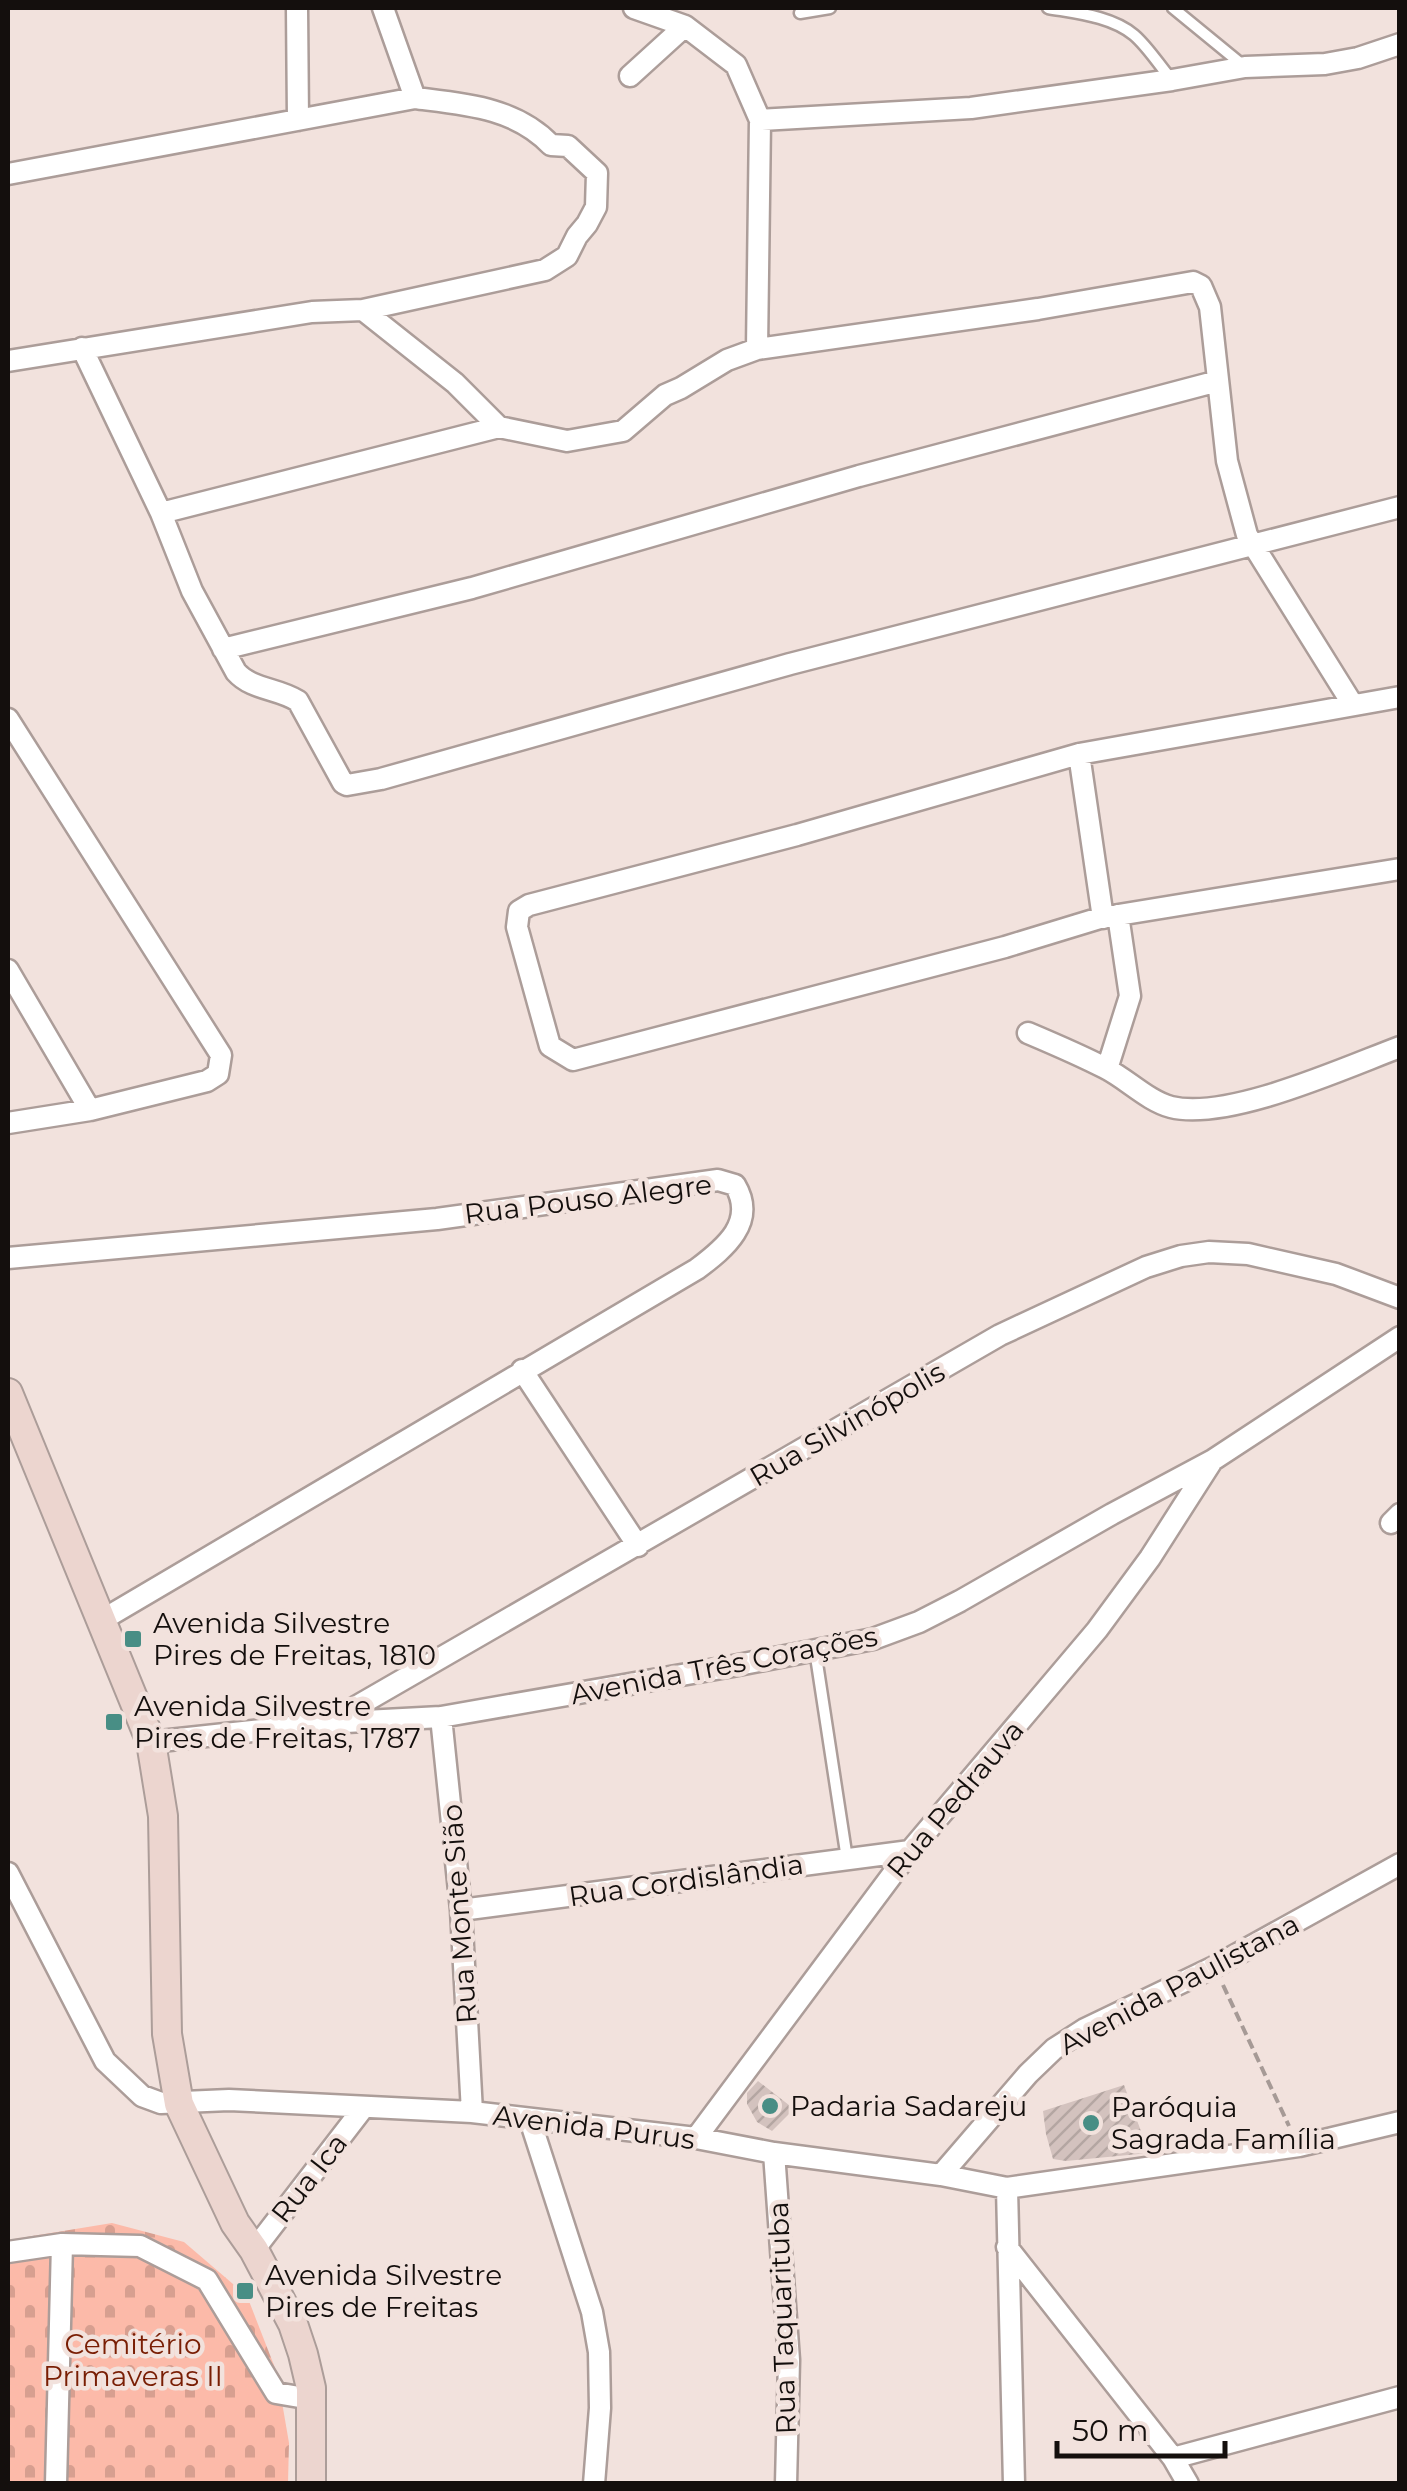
<svg xmlns="http://www.w3.org/2000/svg" width="1407" height="2491" viewBox="0 0 1407 2491" font-family="Montserrat,sans-serif">
<defs>
<pattern id="cemetery-stones" width="16" height="16" patternUnits="userSpaceOnUse" patternTransform="scale(2.5)"><rect width="16" height="16" fill="#fcbaa9"/><path d="M2 7V4a2 2 0 0 1 4 0v3zM10 15v-3a2 2 0 0 1 4 0v3z" fill="#d79f90"/></pattern>
<pattern id="building-hatch" width="6" height="6" patternUnits="userSpaceOnUse" patternTransform="scale(2.5)"><rect width="6" height="6" fill="#d3c2be"/><path d="M-1 1l2-2M0 6l6-6M5 7l2-2" fill="none" stroke="#b4a6a2"/></pattern>
</defs>
<rect width="100%" height="100%" fill="#f2e2dd"/>
<path fill="url(#cemetery-stones)" d="M112 2223 184 2242 247 2296 277 2373 289 2443 288 2483 8 2484V2240Z"/>
<path fill="url(#building-hatch)" d="M758 2081 794 2109 772 2131 757 2122 747 2104V2093Z
M1124 2085 1149 2153 1066 2161 1053 2159 1046 2134 1043 2111Z"/>
<g fill="none" stroke-linecap="round" stroke-linejoin="round">
<defs>
<path id="lane" d="M1048 8C1076 13 1111 16 1134 35 1148 47 1159 65 1171 79
M1173 8 1245 67
M800 13 830 8
M815 1650 847 1859"/>
<path id="street" d="M297 8 298 120
M383 8 415 98
M630 76 685 26
M760 120 971 108 1172 80 1245 67 1325 64 1358 58 1400 44
M8 174 415 98C463 104 515 107 551 145L568 146 597 173 596 207 587 224 577 236 567 256 545 270 363 310 312 312 8 361
M363 310 455 383 499 427 567 441 623 431 665 395 681 388 727 360 757 349 760 120 736 65 685 26 634 8
M82 348 161 513 192 591 236 672C252 690 278 688 298 701L343 783 347 785 381 779 790 664 1400 507
M757 349 1038 309 1193 282 1201 286 1210 307 1227 461 1247 535 1353 705
M161 513 499 427
M223 649 472 588 859 476 1218 381
M1400 697 1079 754 797 835 529 905 519 911 517 927 550 1046 573 1060 1005 947 1100 918 1400 869
M8 719 221 1055 218 1074 207 1081 90 1110 8 1123
M1079 754 1103 918
M8 970 90 1110
M1028 1033C1054 1044 1080 1055 1105 1068 1127 1079 1148 1101 1171 1107 1228 1121 1344 1068 1400 1047
M1107 1069 1130 996 1118 915
M8 1258 437 1219 718 1180 735 1185C757 1222 725 1248 697 1269L102 1620
M522 1370 638 1546
M1391 1523 1400 1514
M441 1717 461 1910 472 2112
M333 1720 1000 1335 1146 1267 1181 1256 1209 1252 1248 1254 1336 1274 1400 1298
M151 1742 327 1723 441 1717 733 1666 873 1639 919 1622 960 1601 1112 1514 1213 1460 1400 1337
M8 1873 105 2061 142 2096 161 2103 229 2100 472 2112 696 2138 774 2153 941 2175 1007 2188 1299 2146 1400 2122
M461 1910 910 1851
M530 2120 592 2312 599 2352 600 2408 594 2484
M696 2138 910 1851 1097 1630 1150 1558 1212 1461
M774 2153 789 2360 786 2484
M941 2175 1028 2074 1054 2049 1085 2029 1214 1967 1400 1864
M1007 2188 1014 2484
M1007 2247 1173 2458 1188 2484
M254 2250 364 2107
M8 2252 62 2244 140 2246 207 2280 276 2393 311 2399
M1173 2458 1400 2397
M56 2484 62 2244"/>
<path id="secondary" d="M8 1393 151 1742 163 1816 167 2034 179 2104 235 2223 254 2250 293 2324 303 2354 311 2388V2484"/>
</defs>
<use href="#lane" stroke="#ac9d99" stroke-width="15"/>
<use href="#street" stroke="#ac9d99" stroke-width="25"/>
<use href="#secondary" stroke="#ac9d99" stroke-width="32"/>
<path stroke="#a69a96" stroke-width="4" stroke-dasharray="10 5" stroke-linecap="butt" d="M1223 1985 1289 2126"/>
<use href="#lane" stroke="#fff" stroke-width="10"/>
<use href="#street" stroke="#fff" stroke-width="20"/>
<use href="#secondary" stroke="#ecd5cf" stroke-width="28"/>
</g>
<g fill="#488e85" stroke="#f2e2dd" stroke-width="4">
<rect x="123" y="1629" width="20" height="20" rx="5"/>
<rect x="104" y="1712" width="20" height="20" rx="5"/>
<circle cx="770" cy="2106" r="10"/>
<circle cx="1091" cy="2123" r="10"/>
<rect x="235" y="2281" width="20" height="20" rx="5"/>
</g>
<g text-anchor="middle" dominant-baseline="central" stroke-width="9" stroke-linejoin="round" paint-order="stroke">
<g font-size="28" fill="#140f0d" stroke="#f2e2dd">
<text transform="translate(588 1199) rotate(-7)">Rua Pouso Alegre</text>
<text transform="translate(847 1424) rotate(-30)">Rua Silvinópolis</text>
<text transform="translate(724 1665) rotate(-11)">Avenida Três Corações</text>
<text transform="translate(955 1799) rotate(-50)">Rua Pedrauva</text>
<text transform="translate(686 1880) rotate(-8)">Rua Cordislândia</text>
<text transform="translate(459 1914) rotate(-94)">Rua Monte Sião</text>
<text transform="translate(1179 1984) rotate(-28)">Avenida Paulistana</text>
<text transform="translate(594 2127) rotate(7)">Avenida Purus</text>
<text transform="translate(309 2178) rotate(-52)">Rua Ica</text>
<text transform="translate(782 2318) rotate(-92)">Rua Taquarituba</text>
</g>
<g font-size="28" fill="#140f0d" stroke="#f2e2dd" text-anchor="start">
<text x="153" y="1623">Avenida Silvestre<tspan x="153" dy="32">Pires de Freitas, 1810</tspan></text>
<text x="134" y="1706">Avenida Silvestre<tspan x="134" dy="32">Pires de Freitas, 1787</tspan></text>
<text x="790" y="2106">Padaria Sadareju</text>
<text x="1111" y="2107">Paróquia<tspan x="1111" dy="32">Sagrada Família</tspan></text>
<text x="265" y="2275">Avenida Silvestre<tspan x="265" dy="32">Pires de Freitas</tspan></text>
</g>
<g font-size="28" fill="#791e04" stroke="#f2e2dd">
<text x="133" y="2344">Cemitério<tspan x="133" dy="32">Primaveras II</tspan></text>
</g>
</g>
<rect width="1407" height="2491" fill="none" stroke="#140f0d" stroke-width="20"/>
<path d="M1057 2441v15h168v-15" fill="none" stroke="#140f0d" stroke-width="5"/>
<text x="1072" y="2441" font-size="30" fill="#140f0d" stroke="#f2e2dd" stroke-width="8" paint-order="stroke">50 m</text>
</svg>
